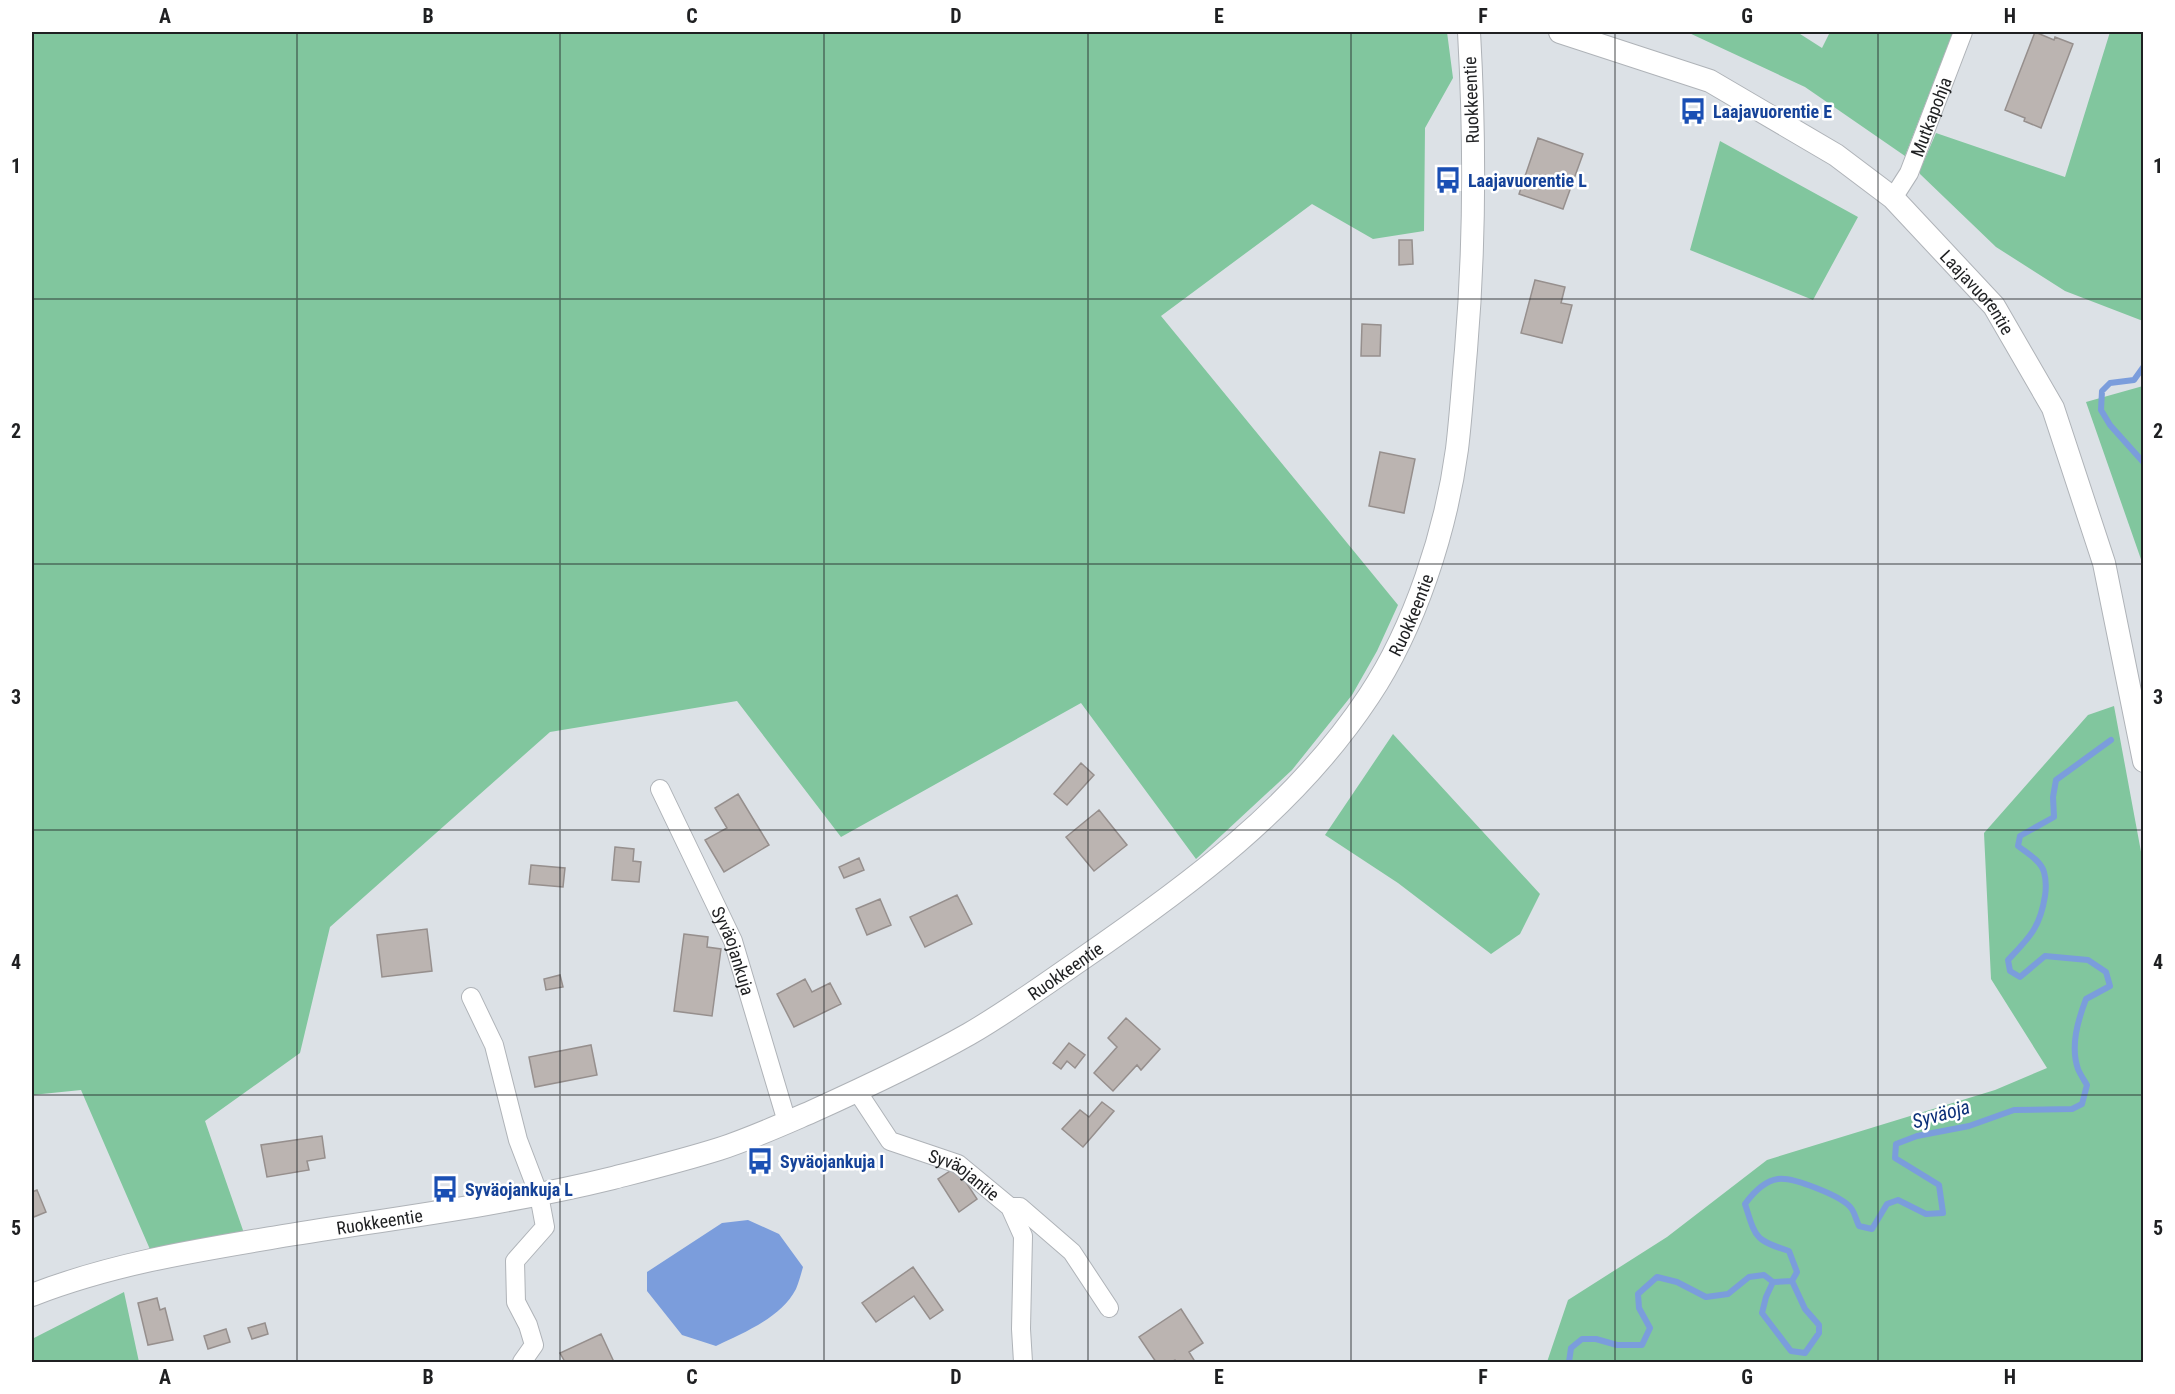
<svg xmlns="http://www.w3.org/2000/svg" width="2175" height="1394" viewBox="0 0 2175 1394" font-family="'Roboto Condensed',sans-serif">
<rect width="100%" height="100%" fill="#dce1e6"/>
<path fill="#81c69e" d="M32 32H1447L1453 78 1425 128 1424 231 1373 239 1312 204 1161 316 1398 605 1377 651 1352 695 1292 770 1196 859 1081 703 841 837 737 701 550 732 330 927 300 1053 205 1121 245 1236 152 1254 81 1090 32 1095Z
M1687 32H1797L1822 48 1830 32H1953L1905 156 1805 87Z
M2110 32H2143V321L2065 291 1996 247 1920 174V170L1936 133 2065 177Z
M1720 141 1858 217 1813 300 1690 250Z
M2143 386H2144L2143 565 2086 402Z
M2114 706 2144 868 2143 1362H1547L1568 1300 1667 1237 1767 1160 1995 1090 2047 1068 1991 979 1984 833 2088 715Z
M1393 734 1540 894 1520 934 1491 954 1398 883 1325 835Z
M124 1292 139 1362H32V1339Z"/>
<path fill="#7b9ddc" d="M748 1220 779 1234 803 1267C801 1274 799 1282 796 1289 781 1318 743 1333 716 1346L682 1335 647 1291V1272L722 1223Z"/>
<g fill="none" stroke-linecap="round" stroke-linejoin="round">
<path stroke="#7b9ddc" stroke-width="6" d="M2144 366 2134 380 2110 383 2102 391 2101 410 2110 425 2144 463
M1773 1282 1766 1297 1762 1313 1791 1351 1805 1353 1819 1333V1325L1805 1309 1792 1281
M1569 1362 1571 1348 1582 1339H1596L1617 1345H1642L1650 1328 1639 1308 1638 1294 1657 1277 1677 1282 1706 1297 1728 1294 1749 1277 1764 1275 1773 1282 1792 1281 1797 1272 1789 1251C1754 1240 1756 1238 1745 1204 1753 1193 1764 1181 1778 1179 1793 1177 1842 1196 1851 1208 1855 1213 1856 1220 1859 1226L1872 1229 1887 1204 1898 1200 1926 1214 1943 1213 1939 1185 1895 1158 1896 1144 1917 1136 1969 1126 2014 1110 2072 1109 2082 1104 2087 1085C2084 1080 2080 1074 2078 1069 2070 1046 2078 1020 2086 999L2110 986 2106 972 2088 960 2045 956 2020 977 2010 971 2008 960C2029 938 2040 928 2045 896 2046 889 2046 879 2044 872 2041 861 2027 853 2018 846L2020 836 2054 817 2053 797 2056 780 2111 740"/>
</g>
<path fill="#bbb4b1" stroke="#968f8d" stroke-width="1.5" d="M2035 32 2054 40 2055 37 2073 44 2041 128 2024 121 2025 118 2005 110Z
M1538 138 1583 154 1563 209 1519 194Z
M1399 240H1412L1413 264 1399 265Z
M1535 280 1565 287 1561 303 1572 305 1562 343 1521 333Z
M1362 324 1381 325 1380 356H1361Z
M1380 452 1415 459 1404 513 1369 506Z
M1081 763 1094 775 1067 805 1054 794Z
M738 794 769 845 724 872 705 840 727 828 715 808Z
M1099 810 1127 845 1094 871 1066 837Z
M615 847 634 849 633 861 641 862 639 882 612 880Z
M859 858 864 870 844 878 839 867Z
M531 865 565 868 563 887 529 884Z
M957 895 972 924 925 947 910 917Z
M880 899 891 925 867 935 856 909Z
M427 929 432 971 382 977 377 935Z
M684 934 708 937 707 947 721 949 712 1016 674 1011Z
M560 975 563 987 546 990 544 979Z
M805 979 812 992 830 983 841 1004 794 1027 777 994Z
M1126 1018 1160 1049 1141 1070 1137 1065 1113 1091 1094 1073 1117 1047 1108 1038Z
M1069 1043 1085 1055 1075 1068 1067 1061 1061 1069 1053 1063Z
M591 1045 597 1075 535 1087 529 1057Z
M1102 1102 1114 1111 1083 1147 1062 1129 1080 1110 1089 1117Z
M322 1136 325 1158 307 1161 309 1170 267 1177 261 1145Z
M956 1167 977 1199 959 1212 938 1179Z
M37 1190 46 1212 34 1217 32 1212V1192Z
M913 1267 943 1310 930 1319 914 1296 876 1322 862 1303Z
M157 1298 160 1310 165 1308 173 1340 148 1345 138 1303Z
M1181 1309 1203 1343 1189 1352 1194 1360 1191 1362H1176L1175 1360 1171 1362H1156L1139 1337Z
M265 1323 268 1334 252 1339 248 1328Z
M226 1329 230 1342 208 1349 204 1336Z
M601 1334 614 1362H565L560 1353Z"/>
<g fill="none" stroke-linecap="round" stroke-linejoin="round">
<defs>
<g id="minor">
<path id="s1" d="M1893 198 1909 173 1963 32"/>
<path id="s2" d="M660 789 733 941 787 1122"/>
<path d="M471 997 494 1045 518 1140 539 1195 545 1227 515 1261 516 1302 528 1325 534 1345 522 1362"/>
<path id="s3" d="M857 1091 890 1141 958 1164 1010 1207 1023 1236 1021 1329 1023 1362"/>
<path d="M1010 1207H1020L1072 1252 1109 1308"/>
</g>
<g id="tertiary">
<path id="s4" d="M1560 32 1710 81 1836 155 1893 198 1994 306 2053 408 2104 563 2144 761"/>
<path id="s5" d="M32 1295C112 1264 193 1251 277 1237 389 1219 503 1205 613 1178 648 1169 684 1160 719 1149 750 1139 781 1125 811 1112 864 1088 918 1063 969 1034 1007 1012 1043 986 1079 961 1188 886 1295 808 1369 696 1415 627 1446 531 1457 449 1461 416 1463 383 1466 350 1475 244 1475 138 1469 32"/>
</g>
</defs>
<use href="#minor" stroke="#afb3b8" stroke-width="20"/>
<use href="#tertiary" stroke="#afb3b8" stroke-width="24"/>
<use href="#minor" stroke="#fff" stroke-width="18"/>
<use href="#tertiary" stroke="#fff" stroke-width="22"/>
</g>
<path fill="none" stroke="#1f2022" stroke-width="1.5" stroke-opacity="0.55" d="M297 32V1362M560 32V1362M824 32V1362M1088 32V1362M1351 32V1362M1615 32V1362M1878 32V1362M32 299H2144M32 564H2144M32 830H2144M32 1095H2144"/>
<defs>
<symbol id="bus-bare" viewBox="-9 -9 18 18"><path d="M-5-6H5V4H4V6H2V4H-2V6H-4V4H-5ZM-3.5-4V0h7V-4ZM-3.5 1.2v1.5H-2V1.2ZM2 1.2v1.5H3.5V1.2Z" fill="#1a4fb4" stroke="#fff" stroke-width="2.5" paint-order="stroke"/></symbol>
</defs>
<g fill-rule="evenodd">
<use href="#bus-bare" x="1674" y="92" width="38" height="38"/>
<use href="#bus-bare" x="1429" y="161" width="38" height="38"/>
<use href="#bus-bare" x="741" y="1142" width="38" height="38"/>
<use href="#bus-bare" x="426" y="1170" width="38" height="38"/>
</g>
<g text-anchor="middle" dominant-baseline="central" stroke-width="5" stroke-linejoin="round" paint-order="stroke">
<g font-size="18" fill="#1f2022" stroke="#fff">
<text transform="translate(1471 100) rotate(-92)">Ruokkeentie</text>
<text stroke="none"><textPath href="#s1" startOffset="90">Mutkapohja</textPath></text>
<text stroke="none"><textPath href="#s4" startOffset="502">Laajavuorentie</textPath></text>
<text stroke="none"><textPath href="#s5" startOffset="1598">Ruokkeentie</textPath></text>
<text stroke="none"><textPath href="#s2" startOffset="178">Syväojankuja</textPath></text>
<text stroke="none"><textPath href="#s5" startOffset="1094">Ruokkeentie</textPath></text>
<text stroke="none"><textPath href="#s3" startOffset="142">Syväojantie</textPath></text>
<text stroke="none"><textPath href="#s5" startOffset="356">Ruokkeentie</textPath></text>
</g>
<g font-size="18" font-weight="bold" fill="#164399" stroke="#fff" text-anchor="start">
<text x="1713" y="111">Laajavuorentie E</text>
<text x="1468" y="180">Laajavuorentie L</text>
<text x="780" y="1161">Syväojankuja I</text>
<text x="465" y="1189">Syväojankuja L</text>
</g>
<g font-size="20" font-style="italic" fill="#0c3079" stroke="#fff">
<text transform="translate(1941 1114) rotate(-16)">Syväoja</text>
</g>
</g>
<rect width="2175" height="1394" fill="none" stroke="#ffffff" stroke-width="66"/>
<rect x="33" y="33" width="2109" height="1328" fill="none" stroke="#1f2022" stroke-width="2"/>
<g font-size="20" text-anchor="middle" font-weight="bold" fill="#1f2022">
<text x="165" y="23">A</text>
<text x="428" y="23">B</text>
<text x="692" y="23">C</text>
<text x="956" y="23">D</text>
<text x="1219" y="23">E</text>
<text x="1483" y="23">F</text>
<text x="1747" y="23">G</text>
<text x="2010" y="23">H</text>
<text x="16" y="173">1</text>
<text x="2158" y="173">1</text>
<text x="16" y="438">2</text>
<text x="2158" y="438">2</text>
<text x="16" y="704">3</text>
<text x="2158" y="704">3</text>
<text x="16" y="969">4</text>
<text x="2158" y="969">4</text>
<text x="16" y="1235">5</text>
<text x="2158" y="1235">5</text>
<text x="165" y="1384">A</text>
<text x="428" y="1384">B</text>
<text x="692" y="1384">C</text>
<text x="956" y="1384">D</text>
<text x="1219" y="1384">E</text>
<text x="1483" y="1384">F</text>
<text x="1747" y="1384">G</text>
<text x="2010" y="1384">H</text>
</g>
</svg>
